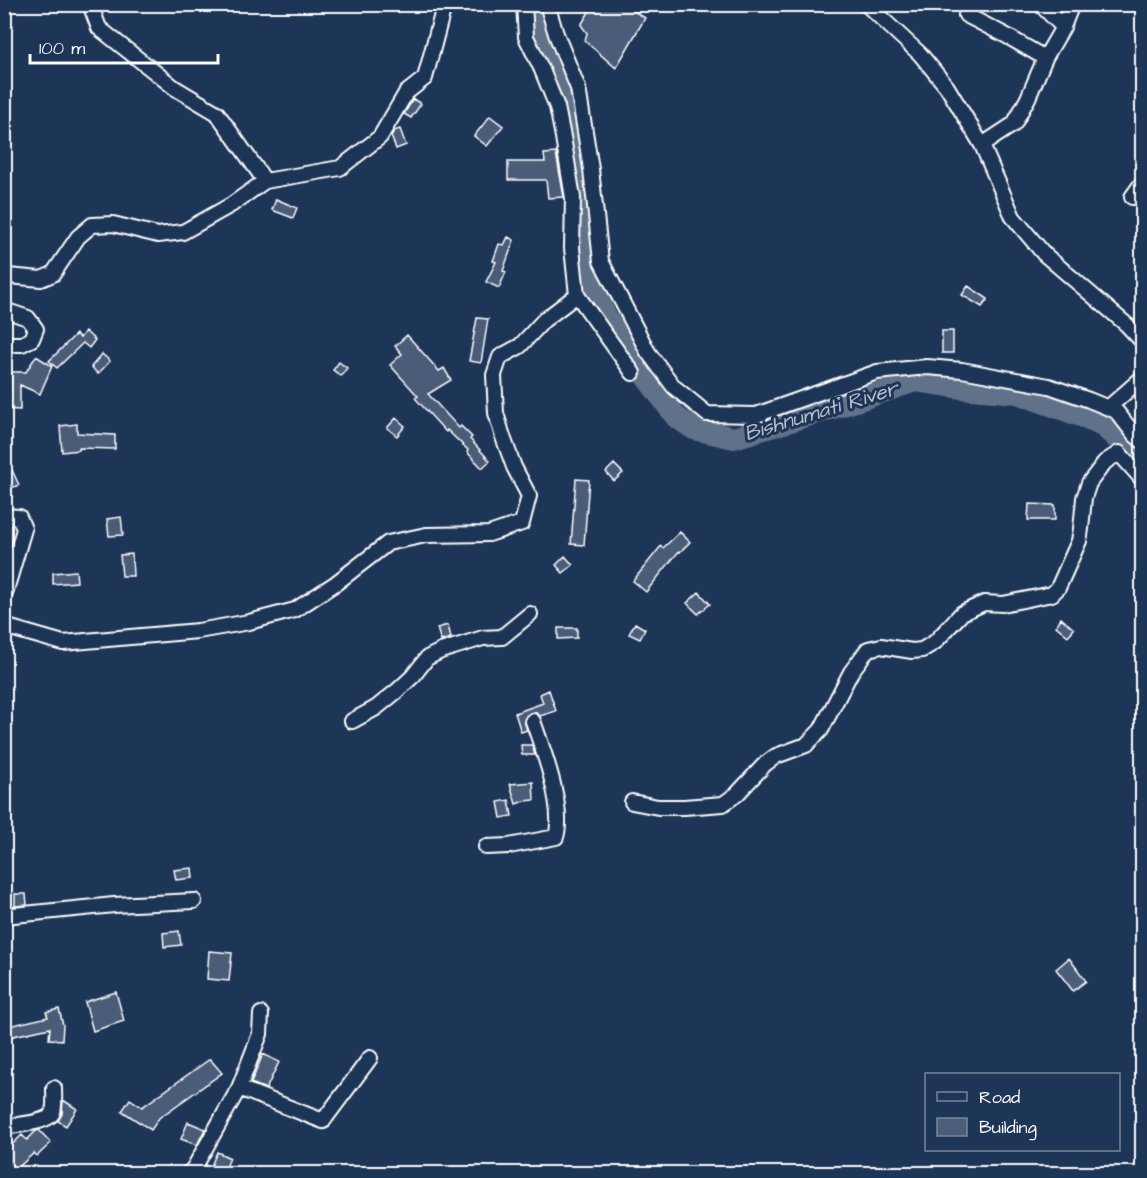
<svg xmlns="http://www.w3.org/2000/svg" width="1147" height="1178" viewBox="0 0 1147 1178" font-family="'Architects Daughter',sans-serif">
<rect width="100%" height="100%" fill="#1d3557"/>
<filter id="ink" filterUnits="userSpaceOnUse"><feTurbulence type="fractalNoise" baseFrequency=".0167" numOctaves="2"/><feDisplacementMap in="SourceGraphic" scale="12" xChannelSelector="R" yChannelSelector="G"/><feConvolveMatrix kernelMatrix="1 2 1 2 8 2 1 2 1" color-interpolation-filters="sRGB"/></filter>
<g filter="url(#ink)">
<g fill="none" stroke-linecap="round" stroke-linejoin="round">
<path stroke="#617289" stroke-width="22" d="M535 4 539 31 549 70 573 124 586 204 591 274 604 313 632 358 676 417 694 429 734 438 853 402 915 381 961 388 1017 393 1086 418 1104 427 1142 461"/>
</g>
<path fill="#4a5d79" stroke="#fff" stroke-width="1.5" d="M581 4H632L629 8 645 18 616 68 585 41 587 33 581 25 589 12Z
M413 99 421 104 411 118 404 114Z
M490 116 503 126 487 146 474 136Z
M400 129 406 145 396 149 391 136 394 131Z
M556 153 564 197 548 198 546 180H508V162H545L544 154Z
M276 199 297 208 293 218 272 210Z
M508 237 514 240 503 271 506 272 499 288 486 282 496 262 493 261 499 244 504 245Z
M968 286 988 299 982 307 962 295Z
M477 318 488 319 481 363 469 361Z
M85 331 95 340 89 348 83 343 57 368 49 361 76 334 80 338Z
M942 331H953V353H942Z
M407 335 439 371 444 368 451 380 428 394 459 428 461 426 472 437 470 439 490 461 482 468 467 452 468 450 447 430 446 432 415 398 418 396 390 365 402 354 395 346Z
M102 354 110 361 98 374 91 367Z
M36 356 52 366 40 394 20 385V410L4 409V392L10 393 11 372H26Z
M339 362 347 368 341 376 333 370Z
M396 418 405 426 397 436 387 428Z
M77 424V433L115 435V449L79 448V450L62 452 60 426Z
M614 464 623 473 614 481 606 472Z
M12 470 19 485 8 489 4 481V473Z
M576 479 589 480 584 545 571 544Z
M1029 504 1055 505V520H1028Z
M121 517 123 535 109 536 107 519Z
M680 532 690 542 680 552 679 551 646 592 633 581 661 546 663 548Z
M132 554 133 576H122L120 555Z
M565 556 573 565 563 573 556 565Z
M76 571 77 582 53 584V573Z
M699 592 710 604 698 614 687 603Z
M1061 618 1074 629 1068 636 1056 626Z
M635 623 645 629 640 639 629 634Z
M448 625 451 638 441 641 437 628Z
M558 628H577V638L558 639Z
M549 690 556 711 540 716 535 712 530 713 526 716 524 720 527 730 521 732 515 713 543 703 540 694Z
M521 745H532L535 755H522Z
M533 782 534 800 524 801 516 804 510 784Z
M509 800 512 816 501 818 498 802Z
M192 868 193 878 176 880 174 870Z
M15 894H26L27 905 15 906Z
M179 931 181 945 164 947 163 933Z
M209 951 232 953 229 981 207 979Z
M1069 958 1086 981 1073 991 1056 969Z
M116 992 124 1021 93 1031 85 1002Z
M59 1009 63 1025 62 1040 49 1039 50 1028 4 1038V1027L48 1017 46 1012Z
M263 1054 279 1062 266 1089 251 1083Z
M210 1059 222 1073 159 1118 151 1130 122 1111 130 1099 142 1107Z
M63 1100 77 1109 66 1126 58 1121 62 1114Z
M188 1122 205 1129 197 1145 181 1139Z
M39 1130 51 1143 37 1156 34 1153 12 1173H4V1152L22 1135 27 1140 36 1131Z
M217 1152 230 1158 227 1165 248 1173H208Z"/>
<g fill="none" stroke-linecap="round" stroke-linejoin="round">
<defs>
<path id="minor" d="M90 4 99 28 175 88 217 113 265 181
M524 4 526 37 542 70 557 107 563 137 573 198 572 248 577 295 633 373
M547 4 556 34 578 88 591 169 601 261 648 352 674 387 707 414 756 415 877 372 927 367 962 370 1049 386 1089 400 1116 411 1135 435 1142 441
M866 4 920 54 947 87 982 145 1013 217 1044 254 1127 325 1142 341
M1040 4 1063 27
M966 15 1005 35 1045 58
M982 145 1014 124 1028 98 1045 58 1063 27 1072 4
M1132 197 1142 183
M4 279 8 276 41 279 53 274 78 237 92 225 113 224 158 235 183 232 231 205 265 181 340 168 380 137 406 93 425 78 443 10 442 4
M4 310 28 318 36 329 32 339 22 344H4
M1109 407 1142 378
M4 516 19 517 24 529 4 597
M4 626 63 643 198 631 249 622 295 610 336 583 388 543 426 535 489 534 522 523 529 496 514 467 503 437 496 413 494 375 500 357 520 346 544 320 577 295
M352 721 376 708 397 691 413 676 427 658 441 651 483 638 502 637 530 614
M632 802 658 807H684L723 804 737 794 765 764 776 756 806 745 821 730 851 672 868 649 881 646 912 651 922 650 935 642 962 613 984 603 1003 604 1052 594 1058 588 1079 541 1081 529 1084 498 1089 483 1105 462 1119 453 1142 479
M486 847 509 846 556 837C565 807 543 750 533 721
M4 916 114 905 194 901
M239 1088 323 1121 370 1058
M4 1127C15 1125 50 1123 53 1112 55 1105 54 1095 54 1088
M188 1174 194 1168 239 1088 260 1034 261 1014"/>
</defs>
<use href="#minor" stroke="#fff" stroke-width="18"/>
<use href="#minor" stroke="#1d3557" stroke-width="14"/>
</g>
</g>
<g text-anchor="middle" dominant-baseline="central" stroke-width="6" stroke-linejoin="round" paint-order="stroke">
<g font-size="21" font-style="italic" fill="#b8c0ca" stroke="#1d3557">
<text transform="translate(821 411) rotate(-17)">Bishnumati River</text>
</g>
</g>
<rect width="1147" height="1178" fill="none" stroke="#1d3557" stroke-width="24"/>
<rect x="12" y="12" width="1123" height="1154" fill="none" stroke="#fff" stroke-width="2" filter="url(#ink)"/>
<rect x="925" y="1073" width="195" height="78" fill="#1d3557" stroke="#77869a" stroke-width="1.5"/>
<rect x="937" y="1092" width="30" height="9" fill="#1d3557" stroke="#77869a" stroke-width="1.5"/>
<text x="979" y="1103" font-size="18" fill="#ffffff">Road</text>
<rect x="937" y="1118" width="30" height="18" fill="#4a5d79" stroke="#77869a" stroke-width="1.5"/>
<text x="979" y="1133" font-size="18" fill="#ffffff">Building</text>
<path d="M30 54v9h188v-9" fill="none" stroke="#ffffff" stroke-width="3"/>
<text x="39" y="54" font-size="18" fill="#ffffff" stroke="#1d3557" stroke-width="4.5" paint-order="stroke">100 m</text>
</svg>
